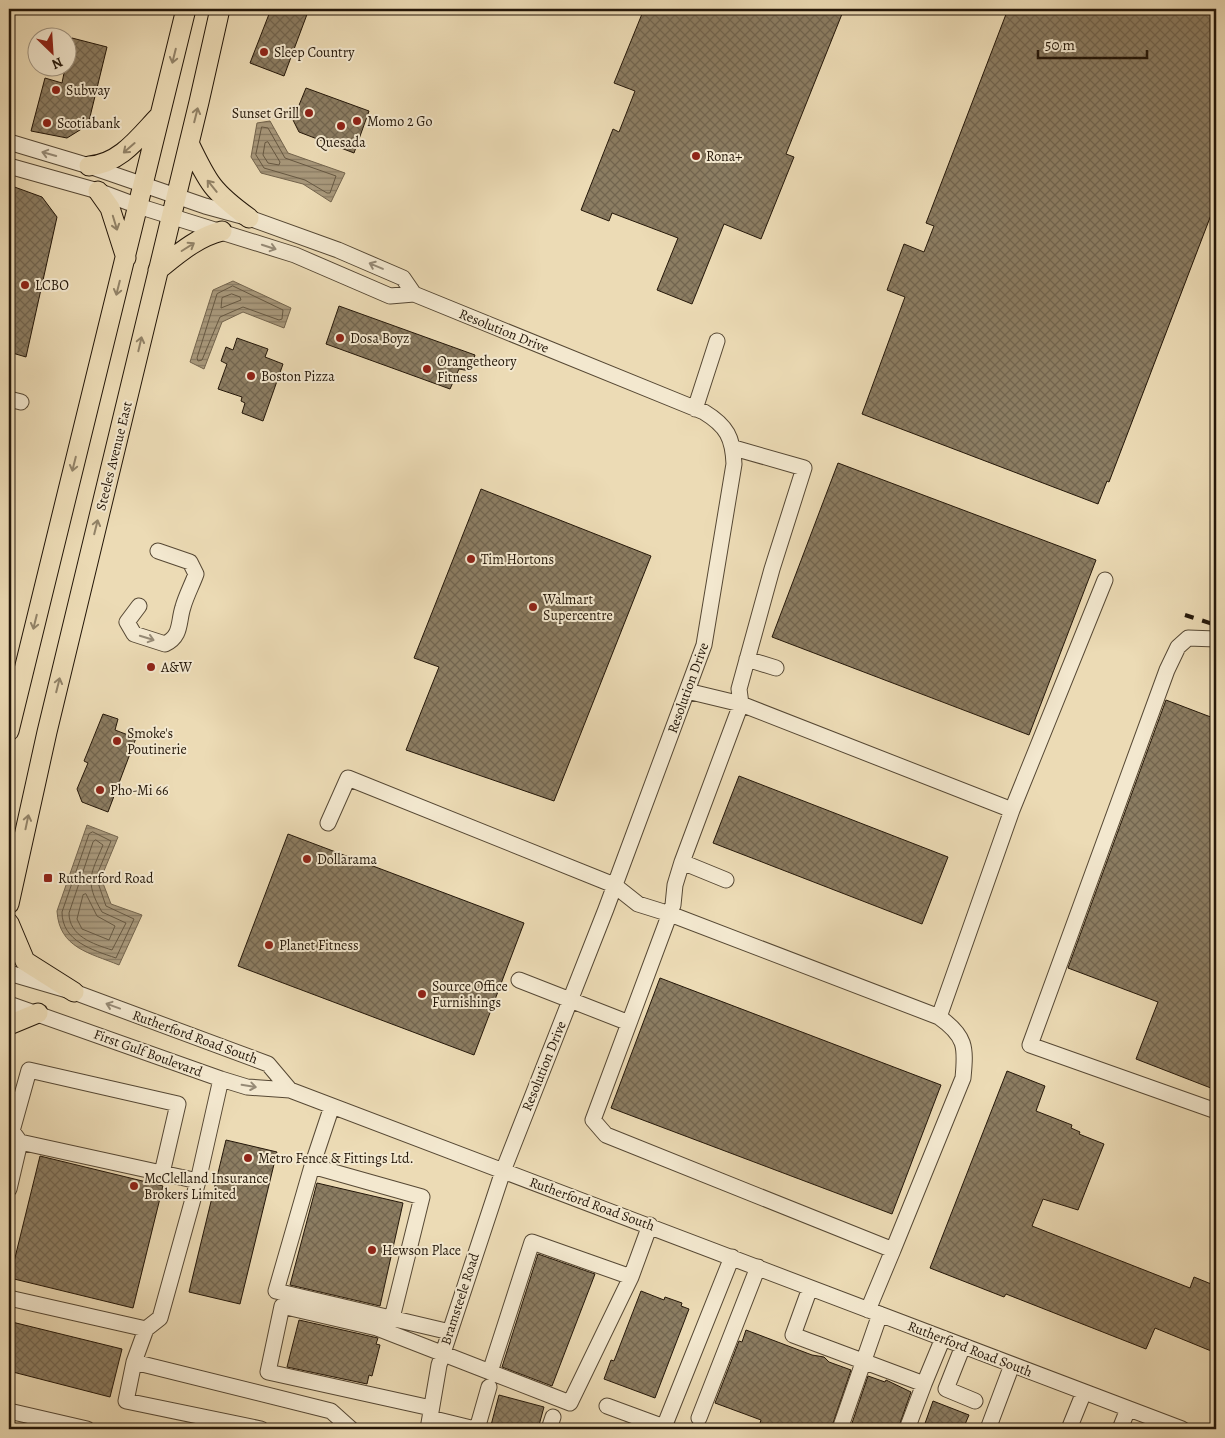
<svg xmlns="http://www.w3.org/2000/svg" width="1225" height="1438" viewBox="0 0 1225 1438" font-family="Alegreya,serif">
<defs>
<pattern id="water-rules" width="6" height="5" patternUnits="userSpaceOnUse" patternTransform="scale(1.25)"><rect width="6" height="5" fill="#a8987b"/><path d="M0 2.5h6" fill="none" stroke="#897b63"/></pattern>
<pattern id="building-cross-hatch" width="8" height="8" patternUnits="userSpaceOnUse" patternTransform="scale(1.25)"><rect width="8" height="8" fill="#8c7d62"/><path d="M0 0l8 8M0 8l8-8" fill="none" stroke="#72654f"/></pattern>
</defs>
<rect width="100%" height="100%" fill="#ecdbb5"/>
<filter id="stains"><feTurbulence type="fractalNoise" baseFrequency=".004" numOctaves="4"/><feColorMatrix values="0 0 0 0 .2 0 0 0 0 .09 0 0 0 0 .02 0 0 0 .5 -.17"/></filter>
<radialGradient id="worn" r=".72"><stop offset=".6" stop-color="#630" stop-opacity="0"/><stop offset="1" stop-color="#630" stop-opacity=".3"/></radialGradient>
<path fill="url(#water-rules)" stroke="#73644d" d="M270 121 288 153 345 173 331 202 303 184 261 173 251 157 257 123Z
M233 281 291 308 284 328 243 312 222 322 204 369 190 362 213 290Z
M87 825 118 837 101 878 111 904 142 915 119 965C90 953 59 948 57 911Z"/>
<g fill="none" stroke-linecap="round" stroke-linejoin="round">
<path stroke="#665842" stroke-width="1" d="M262 127 268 128 285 158 336 176 330 193H327L305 180 264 168 256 155Z
M268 142 280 162 279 165 268 163 263 155 265 143Z
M233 286 283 310 282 319 279 320 243 307 220 317 202 360 198 361 197 358 217 294Z
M232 294 240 297 241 300 221 308 222 298Z
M93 832 111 841 96 877 106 906 134 919 116 958C92 950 62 941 62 912L89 834Z
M96 840 103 845C91 874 84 881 102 912L126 923 112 950C93 944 69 936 69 913L93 842Z
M86 894 97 916 115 926 109 940 82 929 77 919 83 895Z"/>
</g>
<path fill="url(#building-cross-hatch)" stroke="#241709" d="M271 9H309L284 76 250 63Z
M644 9H844L786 154 794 157 761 239 724 224 692 304 657 290 678 238 612 213 609 221 581 210 613 129 619 132 635 91 614 83Z
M1008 9H1216V202L1109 482 1107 481 1098 504 862 414 905 297 887 290 904 244 924 252 934 226 926 223Z
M72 38 107 47 88 125 67 138 31 131 45 78 62 83 65 68H68Z
M306 88 369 111 354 153 299 132 293 120Z
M9 185 42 197 57 217 26 357 9 352Z
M339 306 475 355 470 371 459 369 450 389 326 344Z
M237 338 268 349 265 357 283 364 263 421 242 413 245 403 241 401 242 397 218 389 227 364 221 361 226 347 233 350Z
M838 463 1096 560 1029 735 772 637Z
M481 489 651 556 554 801 406 750 439 667 414 658Z
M1166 700 1216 719V1090L1136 1059 1158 1002 1068 968Z
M103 714 118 719 115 730 136 738 108 812 82 802 77 789 88 763 84 761Z
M739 776 948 857 922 924 713 843Z
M288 834 524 923 474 1055 238 966Z
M660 978 941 1085 892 1214 611 1108Z
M1007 1071 1045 1086 1036 1111 1072 1125 1071 1128 1080 1132 1079 1134 1104 1144 1078 1210 1043 1199 1032 1226 1190 1288 1194 1277 1216 1286V1353L1155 1328 1146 1349 1006 1294 1004 1297 930 1268Z
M226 1140 277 1152 240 1304 189 1292Z
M40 1156 163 1186 133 1308 10 1278Z
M317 1183 403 1203 380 1306 290 1285Z
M538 1254 595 1274 552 1386 502 1367Z
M641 1291 664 1300 665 1297 682 1303 681 1306 689 1309 655 1398 604 1379 611 1360 614 1361Z
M299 1320 378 1338 376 1344 380 1345 372 1376 369 1375 367 1384 287 1367Z
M12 1322 122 1349 110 1397 9 1371V1335Z
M746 1330 812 1355 824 1357 829 1362 851 1370 831 1429H758L761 1420 715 1403 739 1341 742 1342Z
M868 1376 885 1382 886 1380 911 1392 898 1429H850Z
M499 1395 544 1407 538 1429H490Z
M933 1401 969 1415 963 1429H923Z"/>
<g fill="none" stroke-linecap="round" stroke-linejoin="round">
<defs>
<path id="minor" d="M9 142 89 166 205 206 249 218 338 250 403 278 414 294
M9 166 98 191 138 206 295 255 390 296 414 294 704 412C727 426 733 438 734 464L704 645 606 909 503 1171 439 1365 428 1429
M9 399 21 402
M695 409 717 341
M734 448 804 468 772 569 739 689 741 704 682 862 675 885 673 905 593 1120 606 1135 893 1250 868 1310
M139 606 127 622 134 634 165 644C182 636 178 622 183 607 186 596 192 585 196 574L190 562 158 551
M1216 639 1188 638 1178 647 1167 670 1030 1045 1216 1111
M747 659 776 668
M687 691 741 704 1012 810
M328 823 348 778 614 885 638 904 670 914 939 1017 1012 810 1105 580
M682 862 726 880
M9 973 74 992 268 1064 290 1090 1182 1429
M519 980 629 1023
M9 1004 221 1079 247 1087 290 1090
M332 1106 312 1166 276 1291 450 1332
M312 1166 422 1197 392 1318
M162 1173 178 1104 29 1070 12 1131 20 1142 198 1181
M9 1189 20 1142
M893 1250 963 1078C966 1047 966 1036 939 1017
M631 1277 532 1242 490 1372 570 1403 631 1277 650 1225
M810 1288 793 1335 924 1384 943 1338
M9 1298 146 1329 160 1318 198 1181 221 1079
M146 1329 134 1362 126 1401 261 1429
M963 1346 946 1389 975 1401
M134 1362 331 1411 351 1429
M607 1406 664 1427 732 1257
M431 1408 268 1372 282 1306 377 1328 490 1372
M9 1411 87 1429
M430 1418 475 1429
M699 1418 758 1267
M477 1429 489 1387
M549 1429 553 1417
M840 1429 880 1314
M907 1429 924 1384
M988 1429 1012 1365
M1069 1429 1084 1392
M1120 1429 1128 1409"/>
<path id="major" d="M189 143C208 183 213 192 249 218
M89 166C120 164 139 137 159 116
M98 191 110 208 126 258
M158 270C178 254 197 237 222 231
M9 731C67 490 129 250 186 9
M9 904 47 732 199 102 220 9
M9 923 25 961 74 992
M9 1025 38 1013"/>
</defs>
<use href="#minor" stroke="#564834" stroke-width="17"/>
<use href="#major" stroke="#241709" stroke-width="21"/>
<use href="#minor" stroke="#f3e8cf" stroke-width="15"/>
<use href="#major" stroke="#ecdbb5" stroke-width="19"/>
<path stroke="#241709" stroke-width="4" stroke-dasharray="9 9" stroke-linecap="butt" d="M1185 615 1216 625"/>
</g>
<defs><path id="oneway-shaft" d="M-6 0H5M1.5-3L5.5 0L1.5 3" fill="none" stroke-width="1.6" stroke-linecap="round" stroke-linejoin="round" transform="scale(1.25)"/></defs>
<g stroke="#928368">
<use href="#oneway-shaft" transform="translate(174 56) rotate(104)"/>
<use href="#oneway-shaft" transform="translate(196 115) rotate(-76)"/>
<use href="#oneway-shaft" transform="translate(129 148) rotate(139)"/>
<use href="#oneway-shaft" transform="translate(212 186) rotate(-129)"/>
<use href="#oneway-shaft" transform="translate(115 223) rotate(73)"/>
<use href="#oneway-shaft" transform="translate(188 247) rotate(-32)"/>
<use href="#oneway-shaft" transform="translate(118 288) rotate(104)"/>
<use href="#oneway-shaft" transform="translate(140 344) rotate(-77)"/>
<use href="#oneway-shaft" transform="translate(74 464) rotate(104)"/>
<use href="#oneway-shaft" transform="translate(96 527) rotate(-76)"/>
<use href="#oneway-shaft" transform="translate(35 622) rotate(104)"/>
<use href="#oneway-shaft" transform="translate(58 685) rotate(-76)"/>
<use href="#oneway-shaft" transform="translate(27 822) rotate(-78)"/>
</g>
<g stroke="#968a76">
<use href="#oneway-shaft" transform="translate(49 154) rotate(-164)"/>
<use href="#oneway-shaft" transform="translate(269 247) rotate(18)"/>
<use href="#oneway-shaft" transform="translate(376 266) rotate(-157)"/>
<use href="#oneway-shaft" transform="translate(147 638) rotate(17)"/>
<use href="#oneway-shaft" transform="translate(113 1006) rotate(-160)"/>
<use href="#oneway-shaft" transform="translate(249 1086) rotate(9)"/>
</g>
<g fill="#8f2418" stroke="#f3e8cf" stroke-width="2">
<circle cx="264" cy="52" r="5"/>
<circle cx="56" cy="90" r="5"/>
<circle cx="309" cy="113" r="5"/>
<circle cx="357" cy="121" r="5"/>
<circle cx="47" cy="123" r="5"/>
<circle cx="341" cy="126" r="5"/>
<circle cx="696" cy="156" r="5"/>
<circle cx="25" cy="285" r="5"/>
<circle cx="340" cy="338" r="5"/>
<circle cx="427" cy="369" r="5"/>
<circle cx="251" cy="376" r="5"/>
<circle cx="471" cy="559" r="5"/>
<circle cx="533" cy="607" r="5"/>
<circle cx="151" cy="667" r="5"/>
<circle cx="117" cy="741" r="5"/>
<circle cx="100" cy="790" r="5"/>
<circle cx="307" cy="859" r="5"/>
<rect x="43" y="873" width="10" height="10" rx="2.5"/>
<circle cx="269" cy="945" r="5"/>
<circle cx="422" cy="994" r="5"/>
<circle cx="248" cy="1158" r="5"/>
<circle cx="134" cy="1186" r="5"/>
<circle cx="372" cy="1250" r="5"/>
</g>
<g text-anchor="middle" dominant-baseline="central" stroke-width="4" stroke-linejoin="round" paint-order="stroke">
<g font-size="14" fill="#241709" stroke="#f3e8cf" text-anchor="start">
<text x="274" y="52">Sleep Country</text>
<text x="66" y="90">Subway</text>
<text x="299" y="113" text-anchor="end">Sunset Grill</text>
<text x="367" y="121">Momo 2 Go</text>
<text x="57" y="123">Scotiabank</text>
<text x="341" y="142" text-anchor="middle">Quesada</text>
<text x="706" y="156">Rona+</text>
<text x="35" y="285">LCBO</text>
<text x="350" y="338">Dosa Boyz</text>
<text x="437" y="361">Orangetheory<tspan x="437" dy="16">Fitness</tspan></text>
<text x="261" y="376">Boston Pizza</text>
<text x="481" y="559">Tim Hortons</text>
<text x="543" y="599">Walmart<tspan x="543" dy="16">Supercentre</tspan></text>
<text x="161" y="667">A&amp;W</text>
<text x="127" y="733">Smoke's<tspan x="127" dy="16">Poutinerie</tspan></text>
<text x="110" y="790">Pho-Mi 66</text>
<text x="317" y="859">Dollarama</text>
<text x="58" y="878">Rutherford Road</text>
<text x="279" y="945">Planet Fitness</text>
<text x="432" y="986">Source Office<tspan x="432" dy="16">Furnishings</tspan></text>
<text x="258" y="1158">Metro Fence &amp; Fittings Ltd.</text>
<text x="144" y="1178">McClelland Insurance<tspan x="144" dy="16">Brokers Limited</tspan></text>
<text x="382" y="1250">Hewson Place</text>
</g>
<g font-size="14" fill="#241709" stroke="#f3e8cf">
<text transform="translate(504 331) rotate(22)">Resolution Drive</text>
<text transform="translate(114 456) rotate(-76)">Steeles Avenue East</text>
<text transform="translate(688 688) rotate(-70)">Resolution Drive</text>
<text transform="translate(195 1037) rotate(20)">Rutherford Road South</text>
<text transform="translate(148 1053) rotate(20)">First Gulf Boulevard</text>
<text transform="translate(544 1066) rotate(-68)">Resolution Drive</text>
<text transform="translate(592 1204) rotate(20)">Rutherford Road South</text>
<text transform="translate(460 1299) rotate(-72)">Bramsteele Road</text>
<text transform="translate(970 1349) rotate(21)">Rutherford Road South</text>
</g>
</g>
<rect width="1225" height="1438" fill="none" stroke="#ecdbb5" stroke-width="30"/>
<rect x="10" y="10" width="1205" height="1418" fill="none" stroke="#241709" stroke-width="2.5"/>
<rect x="15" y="15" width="1195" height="1408" fill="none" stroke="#241709"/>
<g transform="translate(52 52) rotate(155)"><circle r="24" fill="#f3e8cf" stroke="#a09480"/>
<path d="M0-4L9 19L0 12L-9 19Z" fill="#8f2418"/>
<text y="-8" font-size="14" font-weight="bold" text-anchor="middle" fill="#241709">N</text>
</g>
<path d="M1038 50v8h109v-8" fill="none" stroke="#241709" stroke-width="2.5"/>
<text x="1045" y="50" font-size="15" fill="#241709" stroke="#f3e8cf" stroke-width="4" paint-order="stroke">50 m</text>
<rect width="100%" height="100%" filter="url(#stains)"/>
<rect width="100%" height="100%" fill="url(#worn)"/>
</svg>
